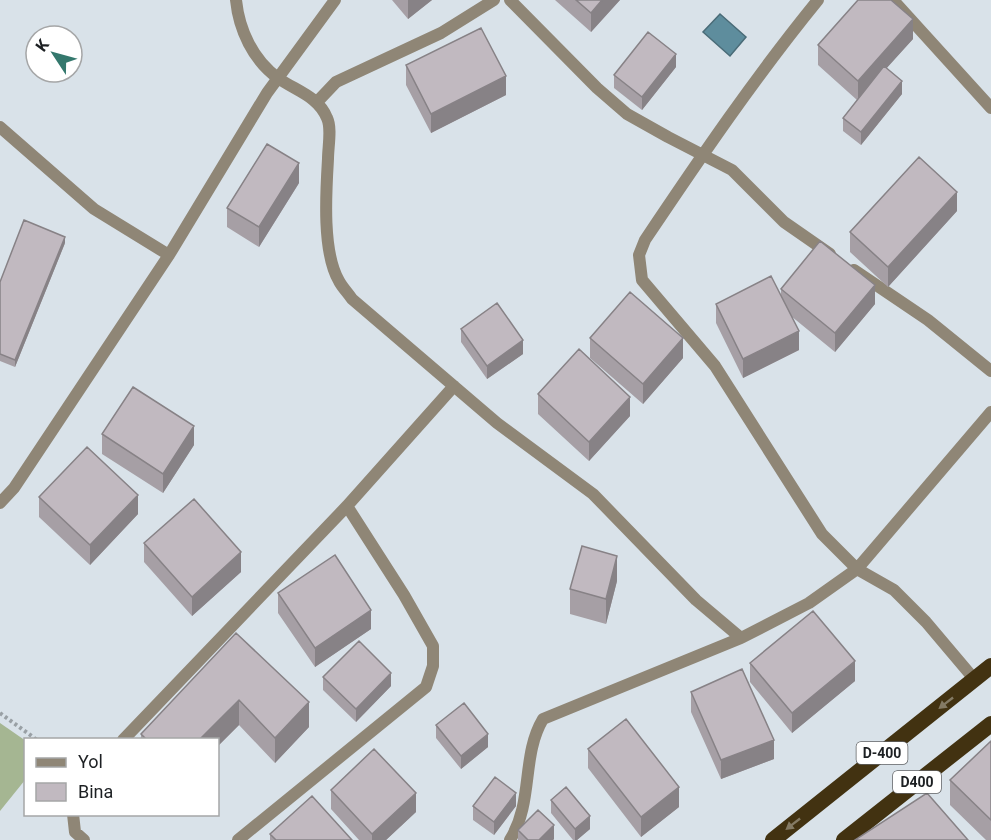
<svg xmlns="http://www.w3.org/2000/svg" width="991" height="840" viewBox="0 0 991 840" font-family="Roboto,sans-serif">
<rect width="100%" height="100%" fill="#d9e2e9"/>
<path fill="#a5b692" d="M0 723 26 741 25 780 0 811Z"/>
<path fill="#5e8d9d" stroke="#4a6c78" stroke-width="1.5" d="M720 14 746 37 730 56 703 32Z"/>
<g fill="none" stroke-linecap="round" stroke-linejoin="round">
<path stroke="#99a0a5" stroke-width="4" stroke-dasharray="3 3" stroke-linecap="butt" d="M0 713 37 740"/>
<path stroke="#8f8676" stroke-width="12" d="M236 0C239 30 253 60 278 78 296 91 318 96 327 118 332 128 328 147 328 159 326 192 322 252 339 281 342 287 348 293 352 299L497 423 593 494 696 600 741 638
M510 0 597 88 627 114 668 137 732 170 784 222 830 254
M818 0C756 76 700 158 645 240L639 255 642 280 715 366 822 534 857 569 991 412
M893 0 991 108
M317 102 336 82 441 33 494 0
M0 127 94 209 169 255
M854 270 928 320 991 371
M0 503 14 488 169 255 267 93 335 0
M123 740 347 506 454 386
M73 814 75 832 84 840
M238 840 426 687 433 666V646L404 595 347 506
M510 840C534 801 521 756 543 719L741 638 809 603 857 569 894 590 926 622 975 680"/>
<path stroke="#423211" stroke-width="16" d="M773 840 991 666
M844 840 991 724"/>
</g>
<path fill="#a69fa5" d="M392 0H432L408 19Z
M555 0H620L591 32Z
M913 39 886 68 902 94 861 145 843 131V118L857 100 818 65V45Z
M406 65 506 95 431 133 406 85Z
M676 67 642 110 614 88V75Z
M299 183 259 247 227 227V208Z
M957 211 888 287 850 252V232Z
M65 243 15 367 0 361V282Z
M781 289 875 304 835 352 791 316 799 350 743 378 716 323V304L781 296Z
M461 329 523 354 487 379 461 342Z
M590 338 683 358 643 404 590 358Z
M538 394 630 416 589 461 538 414Z
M102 434 194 445 163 493 102 454Z
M39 497 138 514 90 565 39 517Z
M144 543 241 572 192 616 144 562Z
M617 581 606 624 570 614V589Z
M278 593 371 629 315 667 278 613Z
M236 633 309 727 275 763 239 725 218 746V740H141V734Z
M750 663 855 681 792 733 750 682Z
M323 677 391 686 356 722 323 690Z
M691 692 774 759 721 779 691 712Z
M436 725 488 747 461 769 436 738Z
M991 741V840H986L950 805V780Z
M588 749 679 807 641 837 588 768Z
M331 790 416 812 386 840H359L331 809Z
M551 800 590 829 577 840H573L551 813Z
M473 806H516L494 835 473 820Z
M518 830 554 839 553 840H518Z
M270 834 352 840H270Z"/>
<path fill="#878286" d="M408 0H432L408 19Z
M602 0H620L591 32V13Z
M913 19V39L858 100V81Z
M676 54V67L642 110V97Z
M506 76V95L431 133V114Z
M902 81V94L861 145V132Z
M299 163V183L259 247V227Z
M957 192V211L888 287V267Z
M65 237V243L15 367V360Z
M875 285V304L835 352V333Z
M799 331V350L743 378V359Z
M683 338V358L643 404V384Z
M523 340V354L487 379V366Z
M630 397V416L589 461V442Z
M194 426V445L163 493V474Z
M138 495V514L90 565V545Z
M241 552V572L192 616V597Z
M617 556V581L606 624V599Z
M371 610V629L315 667V648Z
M855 661V681L792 733V713Z
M391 673V686L356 722V709Z
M239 700V725L218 746V740H199Z
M309 702V727L275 763V738Z
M488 734V747L461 769V756Z
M774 740V759L721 779V760Z
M679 787V807L641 837V817Z
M416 793V812L386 840H372V834Z
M516 793V806L494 835V822Z
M590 816V829L577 840H575V829Z
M554 825V839L553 840H539Z"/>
<path fill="#c1b9c0" stroke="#878286" stroke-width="1.5" d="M576 0H602L591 13Z
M858 0H891L913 19 858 81 818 45Z
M481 28 506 76 431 114 406 65Z
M648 32 676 54 642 97 614 75Z
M884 66 902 81 861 132 843 118Z
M267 144 299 163 259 227 227 208Z
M919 157 957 192 888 267 850 232Z
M24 220 65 237 15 360 0 354V282Z
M820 241 875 285 835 333 781 289Z
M771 276 799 331 743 359 716 304Z
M630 292 683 338 643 384 590 338Z
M497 303 523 340 487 366 461 329Z
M579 349 630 397 589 442 538 394Z
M133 387 194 426 163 474 102 434Z
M87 447 138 495 90 545 39 497Z
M194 499 241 552 192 597 144 543Z
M582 546 617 556 606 599 570 589Z
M335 555 371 610 315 648 278 593Z
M813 611 855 661 792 713 750 663Z
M236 633 309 702 275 738 239 700 199 740H147L141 734Z
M359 641 391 673 356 709 323 677Z
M742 669 774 740 721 760 691 692Z
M464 703 488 734 461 756 436 725Z
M626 719 679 787 641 817 588 749Z
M991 741V820L950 780Z
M374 749 416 793 372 834 331 790Z
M495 777 516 793 494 822 473 806Z
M566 787 590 816 575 829 551 800Z
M927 793 968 840H855Z
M312 796 352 840H276L270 834Z
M538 810 554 825 539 840H528L518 830Z"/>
<defs><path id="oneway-solid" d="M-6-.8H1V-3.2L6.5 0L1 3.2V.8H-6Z" transform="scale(1.5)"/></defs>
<g fill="#847a64">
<use href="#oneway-solid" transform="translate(946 703) rotate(142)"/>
<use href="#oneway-solid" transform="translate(793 824) rotate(142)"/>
</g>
<g text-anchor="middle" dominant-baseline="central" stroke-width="4.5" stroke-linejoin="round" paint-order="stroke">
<g fill="#fff" stroke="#616365" stroke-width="1.5">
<rect x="856.5" y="742" width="51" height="22" rx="4.5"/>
<rect x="893" y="771" width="48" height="22" rx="4.5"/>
</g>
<g font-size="14" font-weight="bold" fill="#1d2023">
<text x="882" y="753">D-400</text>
<text x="917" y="782">D400</text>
</g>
</g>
<rect x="24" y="738" width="195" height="78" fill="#ffffff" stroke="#a5a6a7" stroke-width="1.5"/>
<rect x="36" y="758" width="30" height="9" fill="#8f8676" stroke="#a5a6a7" stroke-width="1.5"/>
<text x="78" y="768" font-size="18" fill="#1d2023">Yol</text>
<rect x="36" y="783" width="30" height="18" fill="#c1b9c0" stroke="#a5a6a7" stroke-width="1.5"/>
<text x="78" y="798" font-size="18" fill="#1d2023">Bina</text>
<g transform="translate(54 54) rotate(306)"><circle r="28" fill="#ffffff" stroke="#a5a6a7" stroke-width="1.5"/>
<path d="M0-4.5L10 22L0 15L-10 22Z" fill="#34786d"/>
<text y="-9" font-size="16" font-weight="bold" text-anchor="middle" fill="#1d2023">K</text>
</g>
</svg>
